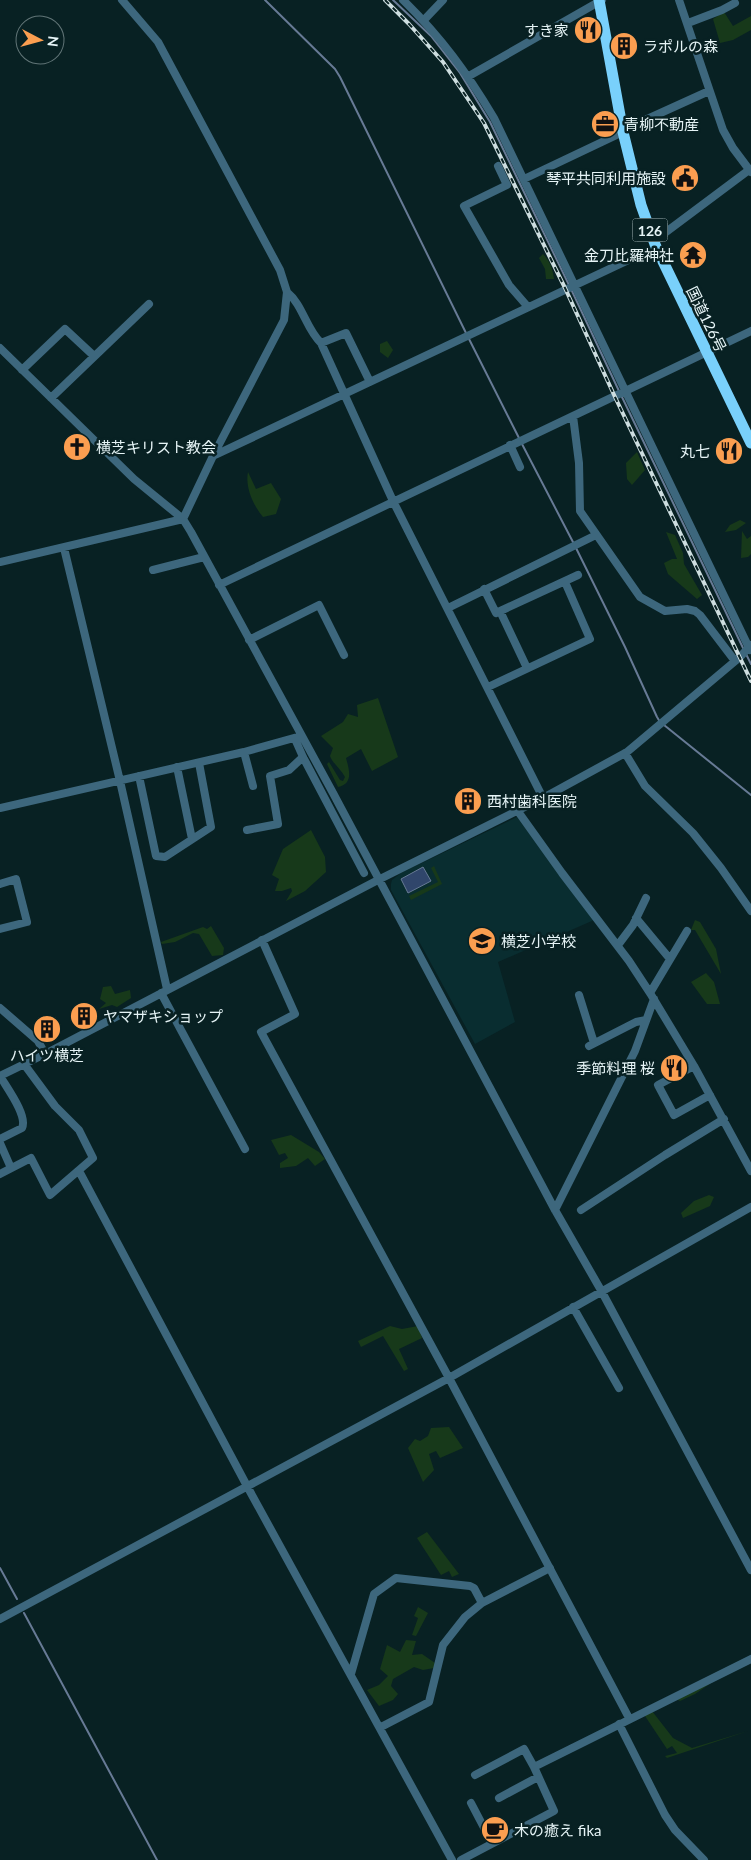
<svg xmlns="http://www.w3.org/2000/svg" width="751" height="1860" viewBox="0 0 751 1860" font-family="Lato,'Noto Sans JP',sans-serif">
<rect width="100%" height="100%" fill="#082123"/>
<path fill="#092d30" d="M517 817 594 920 498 962 515 1022 475 1044 391 890V884L392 880 401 873Z"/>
<path fill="#17391a" d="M724 12 733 26 751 16V30L733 40 720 43 713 19Z
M543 254C550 261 553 270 554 279H546L545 269 539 258Z
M387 341 393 350 388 358 380 352V344Z
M637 452 645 470 632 485 627 479 626 463Z
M248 472 256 489 271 483 281 499 276 514 263 517C253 505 245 487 248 472Z
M740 520 746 523 736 530 725 532 730 525Z
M742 531 747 539 751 536V554L748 557 741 558Z
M666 532 675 535 683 553 684 564 702 595 697 599 668 574 664 563 672 559H677Z
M378 698 398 757 372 771 361 749 346 758C349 769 354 784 338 787L327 764 329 762 340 780 343 781 345 777C341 769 333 764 330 756L333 748 321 736 343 722 348 714 358 717 357 705Z
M311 830 325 857 326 872 305 891 286 901 292 891 291 888 282 891H275L279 879 272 875 283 849Z
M434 866 442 884 411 900 409 896 438 882 431 868Z
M695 920 700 922 716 949 721 974 695 930H691Z
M211 926 224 948 223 955 212 956 199 934 193 933 175 942 162 944 161 942 203 927 207 929Z
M706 973 714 982 720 1004H707L691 982Z
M111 986 115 994 130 990 131 998 117 1007 112 1005 99 1009 106 1003 100 999 103 987Z
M291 1135 319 1152 325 1159 315 1166 308 1158 296 1166 280 1168V1163L288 1158 285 1153 279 1155 271 1140Z
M709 1195 714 1197 710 1206 683 1218 681 1213 694 1201Z
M390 1326 402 1329 418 1326 422 1338 399 1349 408 1369 404 1371 383 1336 361 1347 358 1341Z
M449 1427 463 1448 440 1458 436 1451 429 1454 434 1470 423 1482 408 1448 415 1439 420 1441 428 1436 431 1428Z
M427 1532 459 1574 452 1577 449 1571 441 1575 417 1538Z
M418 1607 428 1613 416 1636 412 1635 418 1618 414 1616Z
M406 1640 416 1641 412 1655 422 1654 435 1663 434 1668 423 1670 414 1667 393 1679 391 1686 398 1694 393 1700 379 1706 367 1690 379 1685 388 1676 380 1669 387 1645 400 1652Z
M717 1679 695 1694 680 1701 676 1699 652 1711 673 1738 692 1748 748 1731 667 1758 665 1756 677 1753 672 1746 667 1749 643 1713Z"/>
<path fill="#30466b" stroke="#677a95" d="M423 867 431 881 408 893 401 879Z"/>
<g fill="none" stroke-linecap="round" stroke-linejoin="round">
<path stroke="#677a95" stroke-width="2" d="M265 0 335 69 340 77 466 333
M393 0 431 36 460 73 490 122 569 285
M571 289 619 391
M468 337 520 440
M621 395 744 650
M522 444 574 544
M576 548 625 647 657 717 660 722
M746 654 751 664
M664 725 751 795
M0 1568 17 1599
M24 1613 157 1860"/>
<path stroke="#3d677d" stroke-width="8" d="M122 0 158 42 280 270 287 292 284 320 213 456 183 519
M403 0C441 37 467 73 494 118L750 650
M679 0 723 130 733 148 751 172
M424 20 443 0
M688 23 722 10 735 3
M469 76 602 0
M623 130 709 91
M498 166 507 185 464 206 509 285 528 307
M524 179 623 132
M654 241 749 170
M287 292C303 305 306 329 321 343L393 501 543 798
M321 343 346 333 370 382
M0 348 134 479 183 519 191 532 333 793 555 1210 602 1292 751 1570
M22 370 65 329 94 356
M51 398 149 304
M573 416 579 463 580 511 640 597 665 611 687 609 695 611 700 615 735 661
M510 445 520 467
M213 456 656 247
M64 548 120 781 167 989
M0 562 183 519
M153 570 204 557
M219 585 751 331
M484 589 496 613 578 575
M448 608 596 535
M500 611 527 668
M249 640 319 605 344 655
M488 687 590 639 565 582
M295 739 303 757 364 873
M244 752 253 786
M625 753 645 786 693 833 721 868 751 911
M177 767 192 839
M139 776 156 856 165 857 211 827 199 763
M0 808 244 752 301 736
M517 810 562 873 629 961 650 993 694 1066 751 1171
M247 830 278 824 270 776 289 770 303 757
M0 884 16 879 27 922 0 929
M636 918 670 959
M262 940 295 1014 261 1032 449 1378 629 1718
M618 945 633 925 646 898
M161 993 245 1149
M650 993 687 931
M579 995 594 1043
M0 1008 38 1041 45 1054
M589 1046 636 1022 646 1020
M694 1066 658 1085 674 1115 710 1095
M0 1076 45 1054 378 880 543 798 627 752 740 657 751 645
M0 1076C7 1088 28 1116 22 1128L0 1139
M0 1143 11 1168
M79 1171 247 1486 452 1860
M0 1174 31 1158 50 1195 93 1158 79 1130 55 1106 24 1064
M555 1210 635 1051 654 999
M581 1210 665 1155 724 1119
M573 1307 619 1388
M0 1619 449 1378 751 1207
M351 1674 374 1594 396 1578 470 1586 474 1588 482 1603
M619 1724 665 1815 675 1830 704 1860
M381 1727 429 1702 443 1645 465 1617 482 1603 550 1568
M475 1775 524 1749 534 1767
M499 1798 538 1777
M471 1803 492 1843
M461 1860 554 1811 534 1767 751 1659"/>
<path stroke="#79d0fb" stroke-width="11" d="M599 0 623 132 641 205 656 247 751 443"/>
<defs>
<path id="rail" d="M385 0 409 24 443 62 484 123 565 288 615 397 751 681"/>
</defs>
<use href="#rail" stroke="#cddddf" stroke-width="4"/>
<use href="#rail" stroke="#082123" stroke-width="2" stroke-dasharray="5.5" stroke-linecap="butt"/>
</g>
<defs>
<symbol id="restaurant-disc" viewBox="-11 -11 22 22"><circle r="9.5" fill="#fb9e50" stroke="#082123"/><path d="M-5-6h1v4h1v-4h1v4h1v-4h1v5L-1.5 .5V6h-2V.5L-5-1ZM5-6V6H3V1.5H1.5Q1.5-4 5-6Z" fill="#111"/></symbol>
<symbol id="building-disc" viewBox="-11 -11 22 22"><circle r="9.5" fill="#fb9e50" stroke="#082123"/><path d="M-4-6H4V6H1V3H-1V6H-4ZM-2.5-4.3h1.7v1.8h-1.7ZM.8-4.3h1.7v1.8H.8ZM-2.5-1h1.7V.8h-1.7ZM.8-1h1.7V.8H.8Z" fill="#111"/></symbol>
<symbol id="office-disc" viewBox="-11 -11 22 22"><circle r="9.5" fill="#fb9e50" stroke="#082123"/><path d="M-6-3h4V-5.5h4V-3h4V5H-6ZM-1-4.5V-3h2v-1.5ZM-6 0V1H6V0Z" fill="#111"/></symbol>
<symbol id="civic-disc" viewBox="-11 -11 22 22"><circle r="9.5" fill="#fb9e50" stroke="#082123"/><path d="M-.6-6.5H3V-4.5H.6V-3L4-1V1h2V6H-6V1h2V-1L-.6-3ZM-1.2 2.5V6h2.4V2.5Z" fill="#111"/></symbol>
<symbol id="temple-disc" viewBox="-11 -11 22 22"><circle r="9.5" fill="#fb9e50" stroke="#082123"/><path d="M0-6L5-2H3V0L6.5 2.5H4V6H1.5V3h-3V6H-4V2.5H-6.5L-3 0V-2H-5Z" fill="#111"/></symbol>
<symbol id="church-disc" viewBox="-11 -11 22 22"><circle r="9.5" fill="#fb9e50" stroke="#082123"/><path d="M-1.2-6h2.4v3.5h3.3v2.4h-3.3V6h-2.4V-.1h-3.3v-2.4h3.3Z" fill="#111"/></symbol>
<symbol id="school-disc" viewBox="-11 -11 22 22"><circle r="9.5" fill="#fb9e50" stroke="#082123"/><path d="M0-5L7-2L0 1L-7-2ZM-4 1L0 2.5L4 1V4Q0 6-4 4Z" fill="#111"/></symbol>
<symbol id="cafe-disc" viewBox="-11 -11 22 22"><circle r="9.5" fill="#fb9e50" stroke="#082123"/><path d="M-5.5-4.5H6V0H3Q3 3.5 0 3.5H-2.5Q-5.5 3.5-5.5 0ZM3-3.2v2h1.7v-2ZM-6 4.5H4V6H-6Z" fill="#111"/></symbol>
</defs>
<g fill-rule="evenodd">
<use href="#restaurant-disc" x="572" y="14" width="32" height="32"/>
<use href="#building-disc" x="608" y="30" width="32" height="32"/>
<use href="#office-disc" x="589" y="108" width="32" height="32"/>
<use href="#civic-disc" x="669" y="162" width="32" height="32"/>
<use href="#temple-disc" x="677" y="239" width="32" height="32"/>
<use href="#church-disc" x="61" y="431" width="32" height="32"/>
<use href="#restaurant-disc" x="713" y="435" width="32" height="32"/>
<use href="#building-disc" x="452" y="785" width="32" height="32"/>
<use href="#school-disc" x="466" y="925" width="32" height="32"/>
<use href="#building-disc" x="68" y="1000" width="32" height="32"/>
<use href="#building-disc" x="31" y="1013" width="32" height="32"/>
<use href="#restaurant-disc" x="658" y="1052" width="32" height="32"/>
<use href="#cafe-disc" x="479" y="1814" width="32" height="32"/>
</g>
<g text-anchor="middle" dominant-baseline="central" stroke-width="5" stroke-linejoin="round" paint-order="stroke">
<rect fill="#082123" stroke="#a3b5b7" stroke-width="1" x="632.5" y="218.5" width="35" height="23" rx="4"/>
<g font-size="14" font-weight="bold" fill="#e6f4f6">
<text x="650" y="230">126</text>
</g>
<g font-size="15" fill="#e6f4f6" stroke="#082123" text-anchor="start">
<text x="569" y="30" text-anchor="end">すき家</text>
<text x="643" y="46">ラポルの森</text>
<text x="624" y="124">青柳不動産</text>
<text x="666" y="178" text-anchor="end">琴平共同利用施設</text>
<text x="674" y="255" text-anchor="end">金刀比羅神社</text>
<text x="96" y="447">横芝キリスト教会</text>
<text x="710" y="451" text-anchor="end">丸七</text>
<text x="487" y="801">西村歯科医院</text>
<text x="501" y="941">横芝小学校</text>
<text x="103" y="1016">ヤマザキショップ</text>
<text x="47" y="1055" text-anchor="middle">ハイツ横芝</text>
<text x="655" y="1068" text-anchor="end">季節料理 桜</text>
<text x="514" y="1830">木の癒え fika</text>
</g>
<g font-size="15" fill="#e6f4f6" stroke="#082123">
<text transform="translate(707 319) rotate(64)">国道126号</text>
</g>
</g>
<g transform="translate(40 40) rotate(96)"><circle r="24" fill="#082123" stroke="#617577"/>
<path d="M0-4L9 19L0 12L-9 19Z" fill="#fb9e50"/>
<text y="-8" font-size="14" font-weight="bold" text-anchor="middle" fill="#e6f4f6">N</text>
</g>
</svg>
